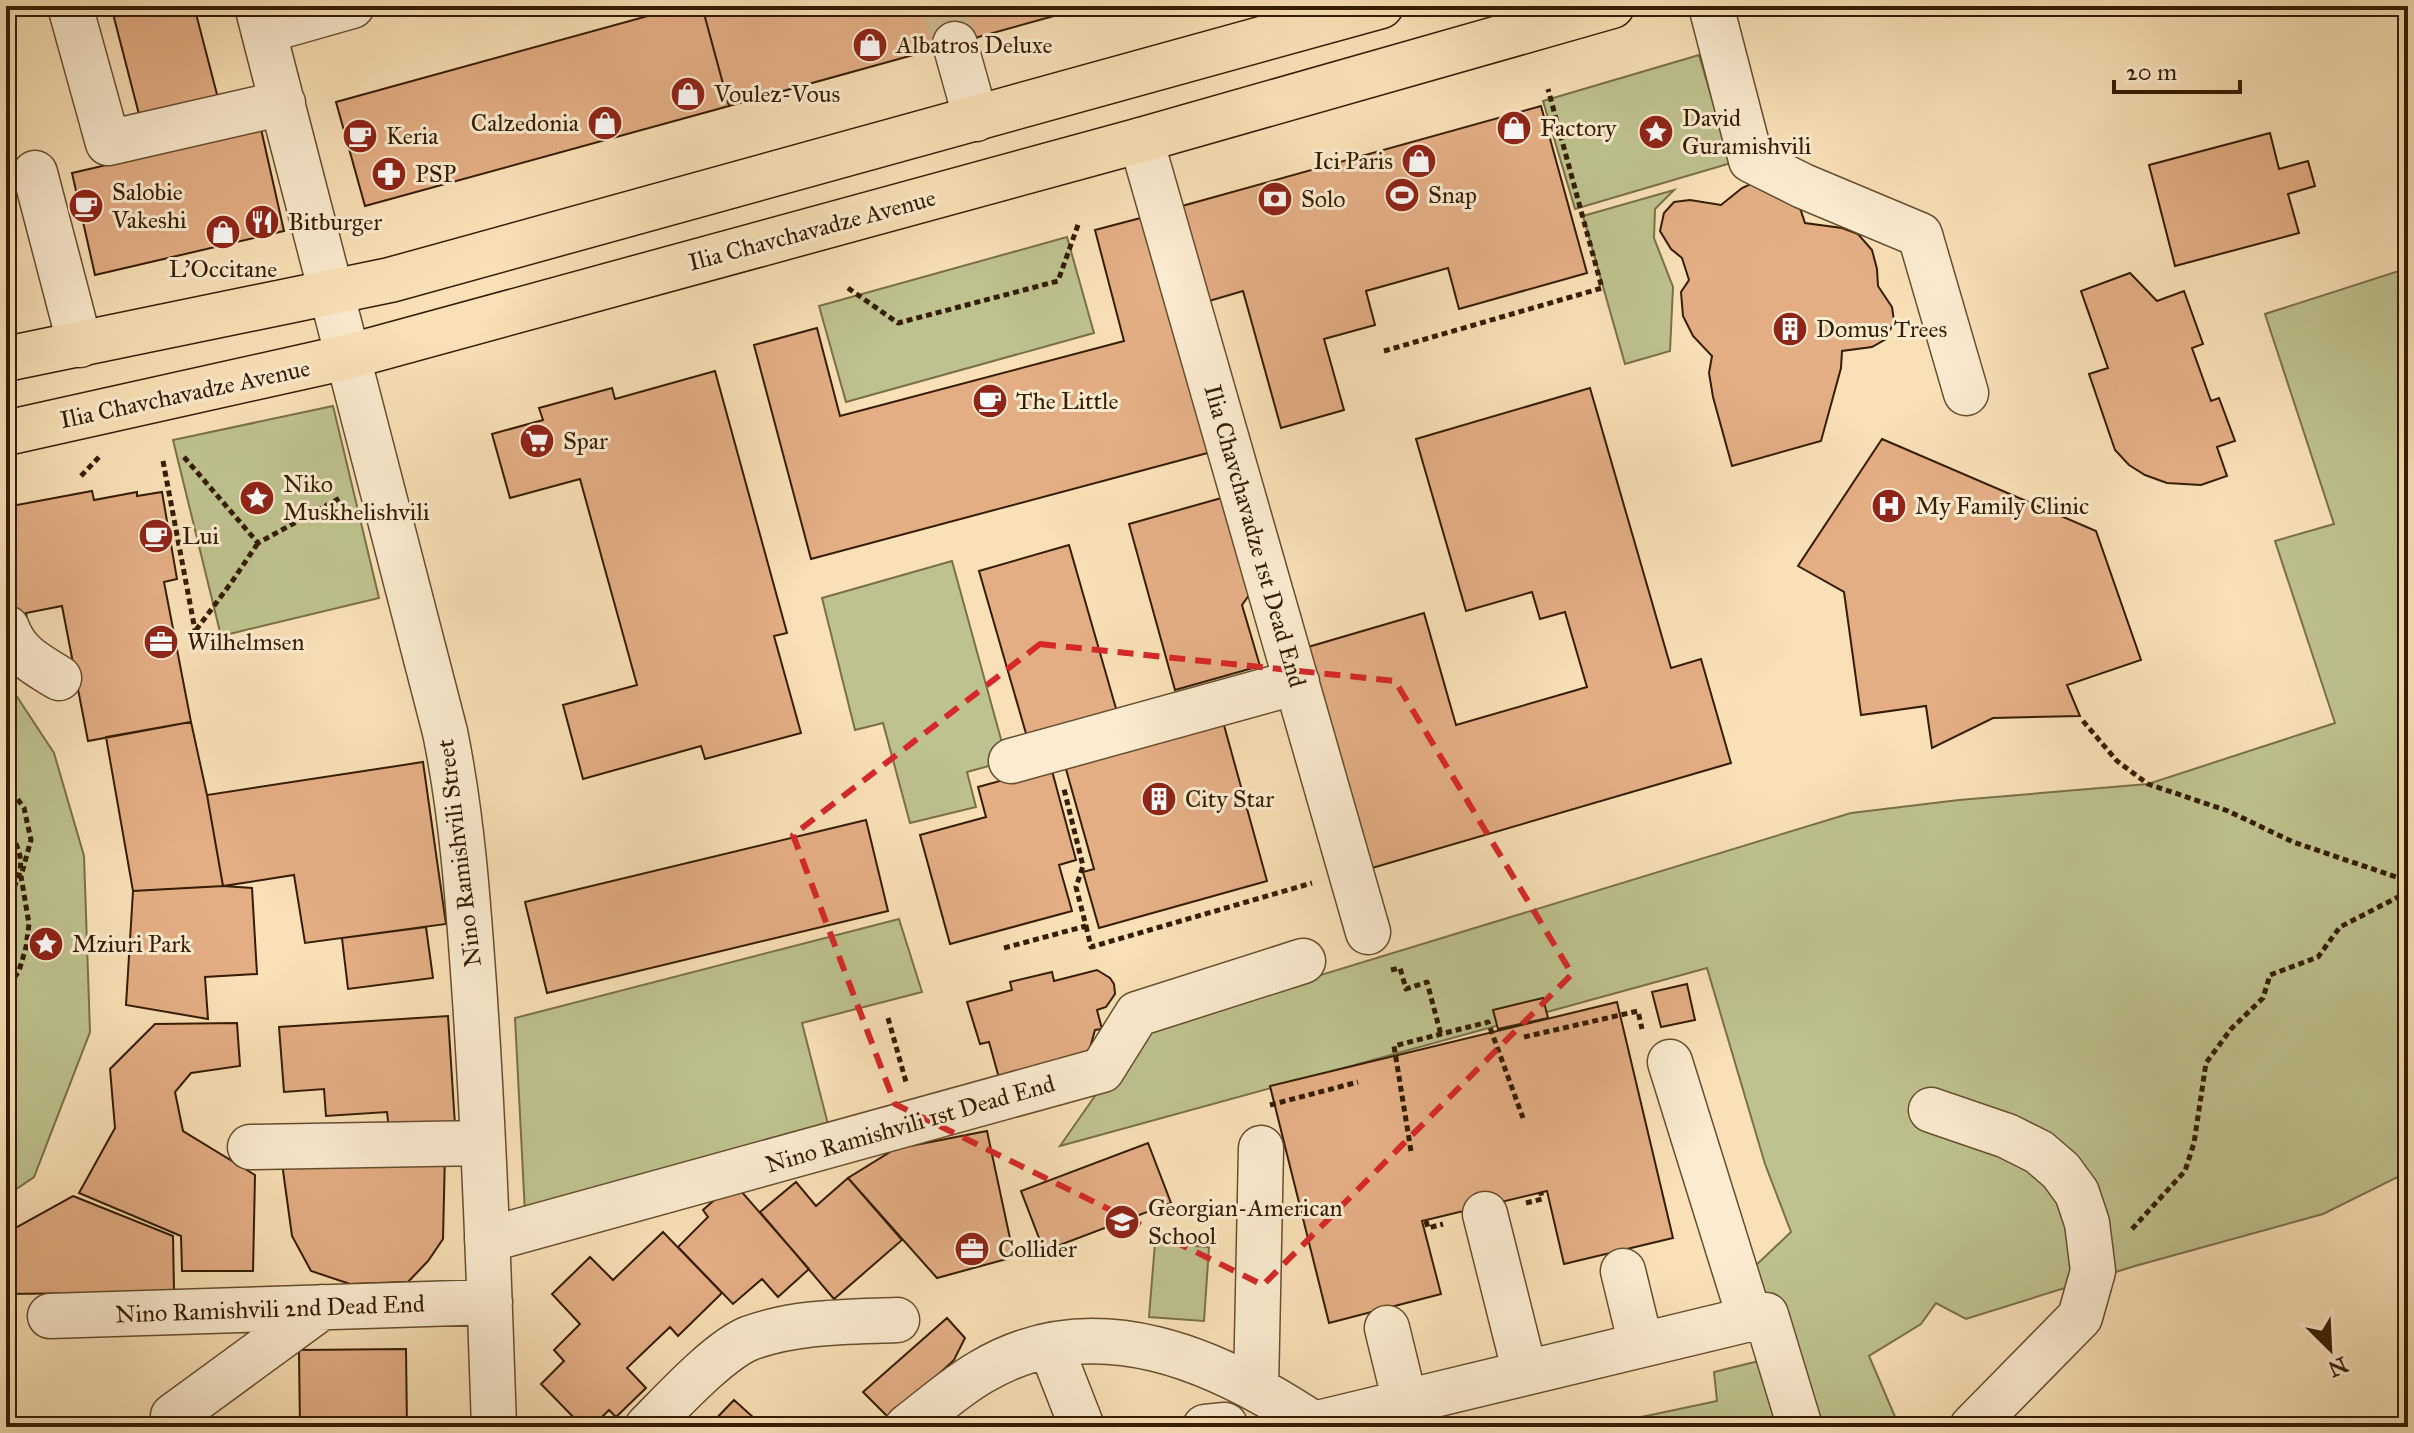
<svg xmlns="http://www.w3.org/2000/svg" width="2414" height="1433" viewBox="0 0 2414 1433" font-family="'IM FELL Great Primer',serif">
<rect width="100%" height="100%" fill="#f9e0b6"/>
<filter id="stains"><feTurbulence type="fractalNoise" baseFrequency=".0025" numOctaves="4"/><feColorMatrix values="0 0 0 0 .2 0 0 0 0 .09 0 0 0 0 .02 0 0 0 .5 -.17"/></filter>
<radialGradient id="worn" r=".72"><stop offset=".6" stop-color="#630" stop-opacity="0"/><stop offset="1" stop-color="#630" stop-opacity=".3"/></radialGradient>
<path fill="#bec28e" stroke="#7a7047" stroke-width="2" d="M1699 55 1731 163 1575 209 1543 101Z
M1674 190 1655 209 1654 238 1673 287 1670 351 1625 364 1583 216Z
M1067 237 1094 333 846 402 819 306Z
M2408 268V1172L2323 1214 2135 1266 1966 1319 1936 1303 1921 1324 1869 1356 1899 1426 1799 1427 1753 1268 1791 1232 1765 1164 1707 968 1060 1146 1141 1030 1851 813 1959 800 2148 784 2335 723 2275 541 2334 524 2265 314Z
M333 406 379 598 221 636 173 440Z
M952 561 1007 761 967 772 976 807 910 823 883 723 855 730 822 598Z
M6 680 54 753 84 856 90 1032 34 1177 6 1196Z
M899 919 922 992 802 1023 830 1132 525 1213 515 1018Z
M1155 1243 1209 1247 1204 1321 1149 1317Z
M1771 1358 1792 1427H1594L1717 1401 1714 1372Z"/>
<path fill="#e4ae85" stroke="#351d00" stroke-width="2" d="M111 6H194L220 106 142 126Z
M684 6H702L729 106 365 206 336 102Z
M702 6H1090L729 106Z
M1541 106 1587 273 1459 309 1448 268 1366 291 1375 325 1324 339 1344 410 1281 428 1243 291 1209 301 1182 206Z
M261 129 284 231 95 275 72 173Z
M2270 133 2279 169 2308 161 2315 186 2288 194 2299 233 2175 266 2149 165Z
M1757 181 1798 202 1805 223 1842 228 1858 234 1872 250 1877 269 1878 286 1892 307 1894 321 1886 339 1872 347 1842 351 1841 368 1821 441 1732 466 1713 397 1709 373 1712 356 1693 336 1683 316 1681 292 1689 280 1682 258 1671 249 1660 231 1664 213 1674 202 1690 200 1721 205 1742 188Z
M1152 215 1215 451 811 559 754 345 817 328 840 416 1124 341 1095 230Z
M2130 273 2157 301 2184 291 2203 344 2192 348 2211 401 2219 398 2235 441 2217 447 2227 476 2201 485 2167 483 2145 475 2129 465 2115 450 2089 374 2108 368 2081 291Z
M715 371 787 633 774 636 801 733 705 759 701 746 583 779 563 705 637 685 580 479 510 498 492 434 543 420 539 408 612 388 615 399Z
M1590 388 1671 668 1701 659 1731 763 1372 868 1308 647 1424 613 1456 725 1587 687 1565 612 1540 619 1532 592 1466 611 1416 439Z
M1882 439 2096 531 2141 660 2067 685 2080 716 1993 718 1932 748 1926 706 1861 715 1844 592 1798 566Z
M92 491 94 500 137 492V496L162 492 177 579 164 582 191 722 88 741 62 606 26 613 28 623 6 628V507Z
M1225 497 1252 591 1242 605 1260 666 1175 690 1129 524Z
M1069 545 1117 712 1027 737 979 571Z
M1222 718 1267 881 1099 928 1083 872 1094 869 1064 762Z
M191 722 207 795 223 886 133 891 106 737Z
M423 762 446 924 305 943 294 875 223 886 207 795Z
M1051 767 1076 860 1059 865 1072 911 950 944 920 835 986 817 978 787Z
M866 820 888 911 547 993 525 902Z
M223 886 252 888 257 974 205 977 208 1019 126 1005 133 891Z
M426 927 433 978 348 989 342 938Z
M1097 970 1110 978 1114 984 1115 994 1106 1007 1097 1010 1102 1029 1095 1030 1090 1048 1073 1068 999 1078 989 1042 980 1044 967 1002 1012 990 1010 982 1052 972 1054 981Z
M1687 984 1695 1020 1661 1027 1652 992Z
M1543 998 1548 1018 1498 1029 1493 1010Z
M1617 1002 1673 1238 1564 1264 1547 1191 1422 1221 1441 1294 1329 1323 1270 1086Z
M448 1016 455 1125 389 1129 387 1112 326 1116 324 1089 284 1092 279 1027Z
M237 1023 240 1066 191 1073 175 1092 183 1131 255 1175 253 1271H182L181 1236 79 1193 115 1128 110 1069 155 1024Z
M987 1131 1014 1257 937 1278 848 1178 895 1149Z
M1148 1143 1171 1203 1044 1251 1021 1191Z
M445 1153 443 1239 428 1261 408 1282 350 1284 311 1271 292 1236 281 1156Z
M848 1178 902 1240 834 1299 760 1212 796 1182 816 1206Z
M734 1183 809 1269 778 1297 762 1279 733 1304 678 1247 708 1217 703 1210Z
M73 1196 173 1236 174 1292 6 1294V1233Z
M663 1232 722 1293 678 1336 670 1327 627 1368 646 1388 616 1417 609 1410 592 1427H583L541 1384 564 1361 554 1350 580 1324 552 1294 590 1257 613 1280Z
M947 1318 965 1338 954 1360 890 1419 863 1392Z
M406 1349 407 1427H300L299 1350Z
M734 1400 764 1427H708Z"/>
<g fill="none" stroke-linecap="round" stroke-linejoin="round">
<path stroke="#d2b992" stroke-width="44" stroke-dasharray="44 22" stroke-linecap="butt" d="M943 6 955 44"/>
<defs>
<path id="minor" d="M70 6 108 143 283 103
M257 6 445 732C462 815 468 900 474 985 484 1132 489 1280 494 1427
M1711 6 1751 160 1803 186 1920 235 1966 393
M264 31 352 6
M955 44 976 119
M1141 140 1368 932
M35 173 80 345
M7 628C16 654 36 664 59 678
M1011 761 1297 682
M1670 1062 1750 1319
M1931 1110 2007 1136 2039 1152 2061 1171 2077 1193 2087 1223 2093 1271 2080 1317 1972 1427
M250 1147 483 1143
M1485 1214 1525 1373
M487 1240 1102 1070 1137 1014 1303 961
M1623 1271 1641 1345
M50 1316 490 1302
M1387 1328 1405 1402
M1050 1345 1082 1427
M1256 1388 1261 1148
M173 1416 322 1307
M1314 1424 1766 1315 1800 1427
M647 1427C671 1403 719 1350 750 1338 797 1321 847 1322 897 1320
M907 1427C931 1409 955 1387 981 1372 1095 1304 1219 1360 1318 1427
M1205 1427 1225 1425"/>
<path id="major" d="M6 359 390 280 1381 6
M6 433 347 357 1141 140 1612 6"/>
</defs>
<use href="#minor" stroke="#664e2e" stroke-width="47"/>
<use href="#major" stroke="#351d00" stroke-width="47"/>
<path stroke="#351d00" stroke-width="5" stroke-dasharray="6 4" stroke-linecap="butt" d="M848 288 898 323 1058 281 1079 222
M1384 351 1602 288 1548 89
M184 457 258 543 340 498
M163 461 195 630
M81 476 100 456
M196 630 231 583 258 543
M2083 721 2117 761 2148 784 2228 811 2293 842 2408 881
M6 783 24 808 31 840 21 876 29 924 26 947 19 971 6 989
M6 826C26 857 25 871 6 901
M6 874 21 876
M1086 926 1091 947 1312 883
M1004 948 1086 926 1076 887 1083 866 1064 789
M1391 970 1400 968 1406 989 1427 982 1441 1035
M888 1018 906 1082
M1524 1037 1638 1011 1642 1029
M1270 1105 1358 1082
M1411 1151 1394 1046 1488 1022 1523 1118
M1526 1203 1542 1199 1541 1193
M1426 1221 1428 1228 1443 1224
M2132 1229 2185 1171 2194 1143 2206 1063 2231 1029 2263 998 2270 975 2318 957 2340 927 2402 895 2408 894"/>
<use href="#minor" stroke="#fbebd0" stroke-width="44"/>
<use href="#major" stroke="#f9e0b6" stroke-width="44"/>
</g>
<path fill="none" stroke="#d62828" stroke-width="6" stroke-dasharray="16 10" stroke-linejoin="round" d="M1040 644 1395 681 1572 974 1263 1285 895 1104 793 835Z"/>
<defs>
<symbol id="shop-disc" viewBox="-11 -11 22 22"><circle r="9.5" fill="#8f2418" stroke="#fbebd0"/><path d="M-5-2.5h2.3a2.7 3.5 0 0 1 5.4 0H5L5.5 6h-11ZM-1.5-2.5h3a1.5 2.3 0 0 0-3 0Z" fill="#fff"/></symbol>
<symbol id="sight-disc" viewBox="-11 -11 22 22"><circle r="9.5" fill="#8f2418" stroke="#fbebd0"/><path d="M0-6L1.8-2.2L6-1.7L2.9 1.2L3.7 5.4L0 3.3L-3.7 5.4L-2.9 1.2L-6-1.7L-1.8-2.2Z" fill="#fff"/></symbol>
<symbol id="cafe-disc" viewBox="-11 -11 22 22"><circle r="9.5" fill="#8f2418" stroke="#fbebd0"/><path d="M-5.5-4.5H6V0H3Q3 3.5 0 3.5H-2.5Q-5.5 3.5-5.5 0ZM3-3.2v2h1.7v-2ZM-6 4.5H4V6H-6Z" fill="#fff"/></symbol>
<symbol id="pharmacy-disc" viewBox="-11 -11 22 22"><circle r="9.5" fill="#8f2418" stroke="#fbebd0"/><path d="M-2-6h4v4h4v4h-4v4h-4v-4h-4v-4h4Z" fill="#fff"/></symbol>
<symbol id="stadium-disc" viewBox="-11 -11 22 22"><circle r="9.5" fill="#8f2418" stroke="#fbebd0"/><path d="M0-5a6.5 5 0 1 0 0 10a6.5 5 0 1 0 0-10ZM-3.5-1.8h7v3.6h-7Z" fill="#fff"/></symbol>
<symbol id="bank-disc" viewBox="-11 -11 22 22"><circle r="9.5" fill="#8f2418" stroke="#fbebd0"/><path d="M-6-4H6V4H-6ZM0-2.3a2.3 2.3 0 1 0 0 4.6a2.3 2.3 0 1 0 0-4.6Z" fill="#fff"/></symbol>
<symbol id="restaurant-disc" viewBox="-11 -11 22 22"><circle r="9.5" fill="#8f2418" stroke="#fbebd0"/><path d="M-5-6h1v4h1v-4h1v4h1v-4h1v5L-1.5 .5V6h-2V.5L-5-1ZM5-6V6H3V1.5H1.5Q1.5-4 5-6Z" fill="#fff"/></symbol>
<symbol id="building-disc" viewBox="-11 -11 22 22"><circle r="9.5" fill="#8f2418" stroke="#fbebd0"/><path d="M-4-6H4V6H1V3H-1V6H-4ZM-2.5-4.3h1.7v1.8h-1.7ZM.8-4.3h1.7v1.8H.8ZM-2.5-1h1.7V.8h-1.7ZM.8-1h1.7V.8H.8Z" fill="#fff"/></symbol>
<symbol id="supermarket-disc" viewBox="-11 -11 22 22"><circle r="9.5" fill="#8f2418" stroke="#fbebd0"/><path d="M-6-5.5h2.5l.6 2H6L4.5 2H-2.5L-4.4-4H-6ZM-1.5 3.2a1.3 1.3 0 1 0 .1 0ZM3 3.2a1.3 1.3 0 1 0 .1 0Z" fill="#fff"/></symbol>
<symbol id="hospital-disc" viewBox="-11 -11 22 22"><circle r="9.5" fill="#8f2418" stroke="#fbebd0"/><path d="M-5-5h3v3.5h4V-5h3V5h-3V1.5h-4V5h-3Z" fill="#fff"/></symbol>
<symbol id="office-disc" viewBox="-11 -11 22 22"><circle r="9.5" fill="#8f2418" stroke="#fbebd0"/><path d="M-6-3h4V-5.5h4V-3h4V5H-6ZM-1-4.5V-3h2v-1.5ZM-6 0V1H6V0Z" fill="#fff"/></symbol>
<symbol id="school-disc" viewBox="-11 -11 22 22"><circle r="9.5" fill="#8f2418" stroke="#fbebd0"/><path d="M0-5L7-2L0 1L-7-2ZM-4 1L0 2.5L4 1V4Q0 6-4 4Z" fill="#fff"/></symbol>
</defs>
<g fill-rule="evenodd">
<use href="#shop-disc" x="850" y="25" width="40" height="40"/>
<use href="#shop-disc" x="668" y="74" width="40" height="40"/>
<use href="#shop-disc" x="585" y="103" width="40" height="40"/>
<use href="#shop-disc" x="1494" y="108" width="40" height="40"/>
<use href="#sight-disc" x="1636" y="112" width="40" height="40"/>
<use href="#cafe-disc" x="340" y="116" width="40" height="40"/>
<use href="#shop-disc" x="1399" y="141" width="40" height="40"/>
<use href="#pharmacy-disc" x="369" y="154" width="40" height="40"/>
<use href="#stadium-disc" x="1382" y="175" width="40" height="40"/>
<use href="#bank-disc" x="1255" y="179" width="40" height="40"/>
<use href="#cafe-disc" x="66" y="186" width="40" height="40"/>
<use href="#restaurant-disc" x="242" y="202" width="40" height="40"/>
<use href="#shop-disc" x="203" y="212" width="40" height="40"/>
<use href="#building-disc" x="1770" y="309" width="40" height="40"/>
<use href="#cafe-disc" x="970" y="381" width="40" height="40"/>
<use href="#supermarket-disc" x="517" y="421" width="40" height="40"/>
<use href="#sight-disc" x="237" y="478" width="40" height="40"/>
<use href="#hospital-disc" x="1869" y="486" width="40" height="40"/>
<use href="#cafe-disc" x="136" y="516" width="40" height="40"/>
<use href="#office-disc" x="141" y="622" width="40" height="40"/>
<use href="#building-disc" x="1139" y="779" width="40" height="40"/>
<use href="#sight-disc" x="26" y="924" width="40" height="40"/>
<use href="#school-disc" x="1102" y="1202" width="40" height="40"/>
<use href="#office-disc" x="952" y="1229" width="40" height="40"/>
</g>
<g text-anchor="middle" dominant-baseline="central" stroke-width="6" stroke-linejoin="round" paint-order="stroke">
<g font-size="24" fill="#351d00" stroke="#fbebd0" text-anchor="start">
<text x="896" y="45">Albatros Deluxe</text>
<text x="714" y="94">Voulez-Vous</text>
<text x="1682" y="118">David<tspan x="1682" dy="28">Guramishvili</tspan></text>
<text x="579" y="123" text-anchor="end">Calzedonia</text>
<text x="1540" y="128">Factory</text>
<text x="386" y="136">Keria</text>
<text x="1393" y="161" text-anchor="end">Ici Paris</text>
<text x="415" y="174">PSP</text>
<text x="112" y="192">Salobie<tspan x="112" dy="28">Vakeshi</tspan></text>
<text x="1428" y="195">Snap</text>
<text x="1301" y="199">Solo</text>
<text x="288" y="222">Bitburger</text>
<text x="223" y="269" text-anchor="middle">L'Occitane</text>
<text x="1816" y="329">Domus Trees</text>
<text x="1016" y="401">The Little</text>
<text x="563" y="441">Spar</text>
<text x="283" y="484">Niko<tspan x="283" dy="28">Muskhelishvili</tspan></text>
<text x="1915" y="506">My Family Clinic</text>
<text x="182" y="536">Lui</text>
<text x="187" y="642">Wilhelmsen</text>
<text x="1185" y="799">City Star</text>
<text x="72" y="944">Mziuri Park</text>
<text x="1148" y="1208">Georgian-American<tspan x="1148" dy="28">School</tspan></text>
<text x="998" y="1249">Collider</text>
</g>
<g font-size="24" fill="#351d00" stroke="#fbebd0">
<text transform="translate(812 230) rotate(-15)">Ilia Chavchavadze Avenue</text>
<text transform="translate(185 394) rotate(-12)">Ilia Chavchavadze Avenue</text>
<text transform="translate(1255 536) rotate(74)">Ilia Chavchavadze 1st Dead End</text>
<text transform="translate(459 853) rotate(-97)">Nino Ramishvili Street</text>
<text transform="translate(910 1124) rotate(-16)">Nino Ramishvili 1st Dead End</text>
<text transform="translate(270 1309) rotate(-2)">Nino Ramishvili 2nd Dead End</text>
</g>
</g>
<rect width="2414" height="1433" fill="none" stroke="#f9e0b6" stroke-width="32"/>
<rect x="8" y="8" width="2398" height="1417" fill="none" stroke="#351d00" stroke-width="4"/>
<rect x="16" y="16" width="2382" height="1401" fill="none" stroke="#351d00" stroke-width="2"/>
<g transform="translate(2330 1349) rotate(156)" stroke="#fbebd0" stroke-width="6" paint-order="stroke">
<path d="M0-6L14 30L0 20L-14 30Z" fill="#351d00"/>
<text y="-12" font-size="22" font-weight="bold" text-anchor="middle" fill="#351d00">N</text>
</g>
<path d="M2114 80v12h126v-12" fill="none" stroke="#351d00" stroke-width="4"/>
<text x="2126" y="80" font-size="24" fill="#351d00" stroke="#fbebd0" stroke-width="6" paint-order="stroke">20 m</text>
<rect width="100%" height="100%" filter="url(#stains)"/>
<rect width="100%" height="100%" fill="url(#worn)"/>
</svg>
